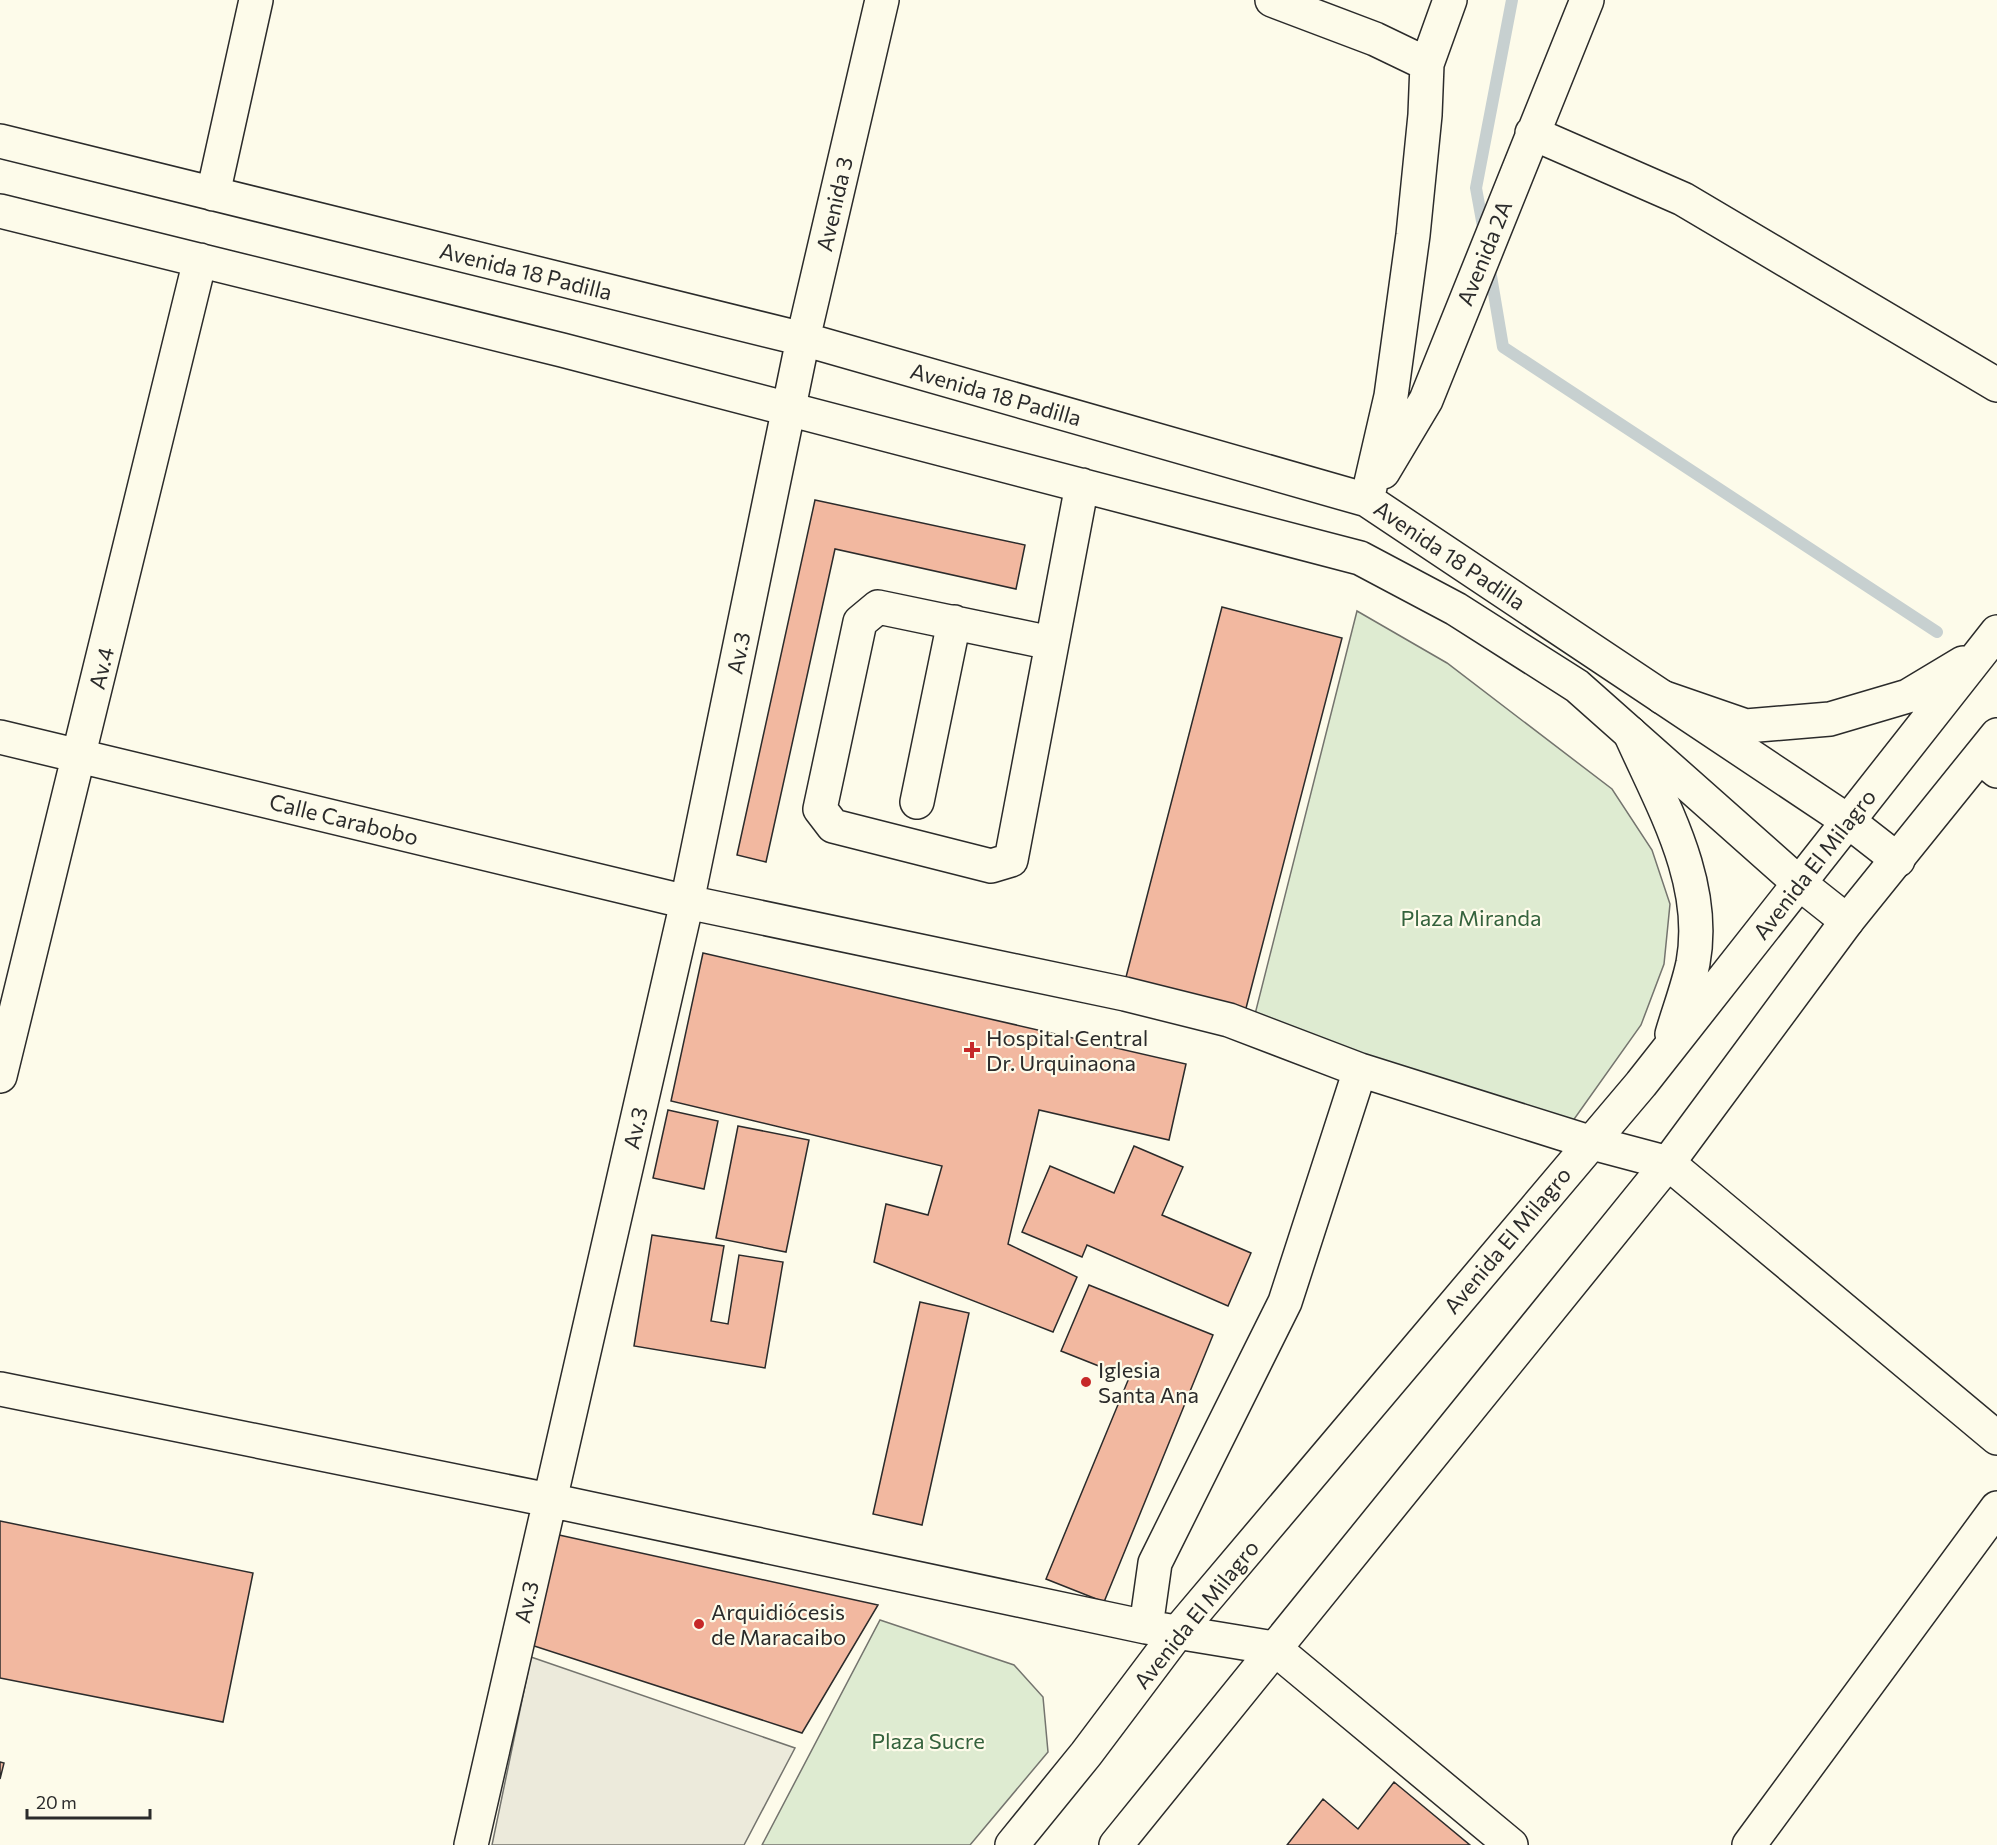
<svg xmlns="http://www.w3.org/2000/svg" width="1997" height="1845" viewBox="0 0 1997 1845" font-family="Commissioner,sans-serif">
<rect width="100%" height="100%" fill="#fdfbea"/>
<path fill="#deebd1" stroke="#74746e" stroke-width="1.5" d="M1357 611 1447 663 1612 789 1652 850 1670 904 1664 964 1641 1025 1555 1146 1250 1034Z
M880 1620 1014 1665 1043 1697 1048 1752 970 1845H762Z"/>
<path fill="#eceadb" stroke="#74746e" stroke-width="1.5" d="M531 1657 795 1748 744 1845H492Z"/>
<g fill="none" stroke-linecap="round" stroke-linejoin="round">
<path stroke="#c7d0d0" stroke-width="12" d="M1484 232 1476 188 1512 0
M1489 264 1503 347 1937 632"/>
</g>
<path fill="#f2b8a0" stroke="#2b2b2b" stroke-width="1.5" d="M815 500 1025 545 1016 589 835 549 766 862 737 855Z
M1222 607 1342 638 1245 1012 1125 981Z
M703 953 1186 1064 1169 1140 1039 1110 1008 1244 1077 1277 1053 1332 874 1262 886 1204 928 1215 942 1166 671 1101Z
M668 1110 718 1121 704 1189 653 1178Z
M738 1126 809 1140 786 1252 716 1238Z
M1134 1146 1183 1167 1162 1215 1251 1253 1228 1306 1087 1245 1082 1257 1022 1232 1050 1166 1114 1193Z
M652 1235 724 1246 711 1321 728 1324 739 1255 783 1262 765 1368 634 1346Z
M1089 1285 1213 1335 1104 1602 1046 1579 1129 1378 1061 1351Z
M920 1302 969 1313 922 1525 873 1514Z
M0 1521 253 1573 223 1722 0 1678Z
M550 1533 878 1605 802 1733 528 1644Z
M0 1762 4 1763 0 1779Z
M1394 1782 1470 1845H1287L1323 1799 1358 1829Z"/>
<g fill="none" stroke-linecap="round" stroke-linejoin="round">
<defs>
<path id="minor" d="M1272 0 1375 39 1427 64 1425 115 1413 235 1391 396 1367 500
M1427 64 1450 0
M1532 133 1683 199 1997 385
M0 141 803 339 1367 500 1848 821 1898 860
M213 194 256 0
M0 211 562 350 1360 558 1456 609 1577 686 1799 883 1847 921
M1383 472 1426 400 1587 0
M1051 643 878 607 860 622 820 809 833 826 991 866 1011 860 1082 485
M0 737 687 902 1125 994 1229 1020 1360 1070 1589 1142 1668 1163 1997 1438
M1980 757 1997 771
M917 802 954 622
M0 1076 200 260
M0 1389 549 1500 1146 1627 1274 1648 1511 1845
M1146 1627 1155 1563 1285 1302 1360 1070
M471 1845 687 902 803 339 882 0
M1749 1845 1997 1508"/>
<path id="major" d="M1662 697 1746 726 1830 719 1908 696 1963 663
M1630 733C1662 805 1708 882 1693 963 1688 987 1679 1010 1672 1034
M1012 1845 1086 1754 1177 1633 1641 1084 1997 632
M1116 1845 1668 1163 1847 921 1997 735"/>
</defs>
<use href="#minor" stroke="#2b2b2b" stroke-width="36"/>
<use href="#major" stroke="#2b2b2b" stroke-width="36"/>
<use href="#minor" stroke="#fdfbea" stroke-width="33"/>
<use href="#major" stroke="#fdfbea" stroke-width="33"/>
</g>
<g fill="#c62828" stroke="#fdfbea" stroke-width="2">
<path d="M969 1041h6v6h6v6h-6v6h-6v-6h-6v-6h6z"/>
<circle cx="1086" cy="1382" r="6"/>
<circle cx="699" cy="1624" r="6"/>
</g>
<g text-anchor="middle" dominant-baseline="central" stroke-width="4.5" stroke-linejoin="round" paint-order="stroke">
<g font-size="22" fill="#2b2b2b" stroke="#fdfbea">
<text transform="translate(834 204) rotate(-77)">Avenida 3</text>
<text transform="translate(1484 253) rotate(-68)">Avenida 2A</text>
<text transform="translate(526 271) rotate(14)">Avenida 18 Padilla</text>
<text transform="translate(996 394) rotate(16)">Avenida 18 Padilla</text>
<text transform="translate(1450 555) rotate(34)">Avenida 18 Padilla</text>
<text transform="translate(738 653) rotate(-78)">Av.3</text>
<text transform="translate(101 668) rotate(-76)">Av.4</text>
<text transform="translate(344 819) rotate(14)">Calle Carabobo</text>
<text transform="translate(1814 864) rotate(-52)">Avenida El Milagro</text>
<text transform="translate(635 1128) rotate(-77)">Av.3</text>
<text transform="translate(1507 1240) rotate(-50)">Avenida El Milagro</text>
<text transform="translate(526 1602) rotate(-77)">Av.3</text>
<text transform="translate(1196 1614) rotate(-51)">Avenida El Milagro</text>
</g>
<g font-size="22" fill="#34623c" stroke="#fdfbea">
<text x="1471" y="917">Plaza Miranda</text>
<text x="928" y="1740">Plaza Sucre</text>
</g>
<g font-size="22" fill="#2b2b2b" stroke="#fdfbea" text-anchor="start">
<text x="986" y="1037">Hospital Central<tspan x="986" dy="25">Dr. Urquinaona</tspan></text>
<text x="1098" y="1369">Iglesia<tspan x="1098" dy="25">Santa Ana</tspan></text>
<text x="711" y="1611">Arquidiócesis<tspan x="711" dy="25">de Maracaibo</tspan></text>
</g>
</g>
<path d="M27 1809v9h123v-9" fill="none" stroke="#2b2b2b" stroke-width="3"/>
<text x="36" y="1809" font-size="18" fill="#2b2b2b" stroke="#fdfbea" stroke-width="4.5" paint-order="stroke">20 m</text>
</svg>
